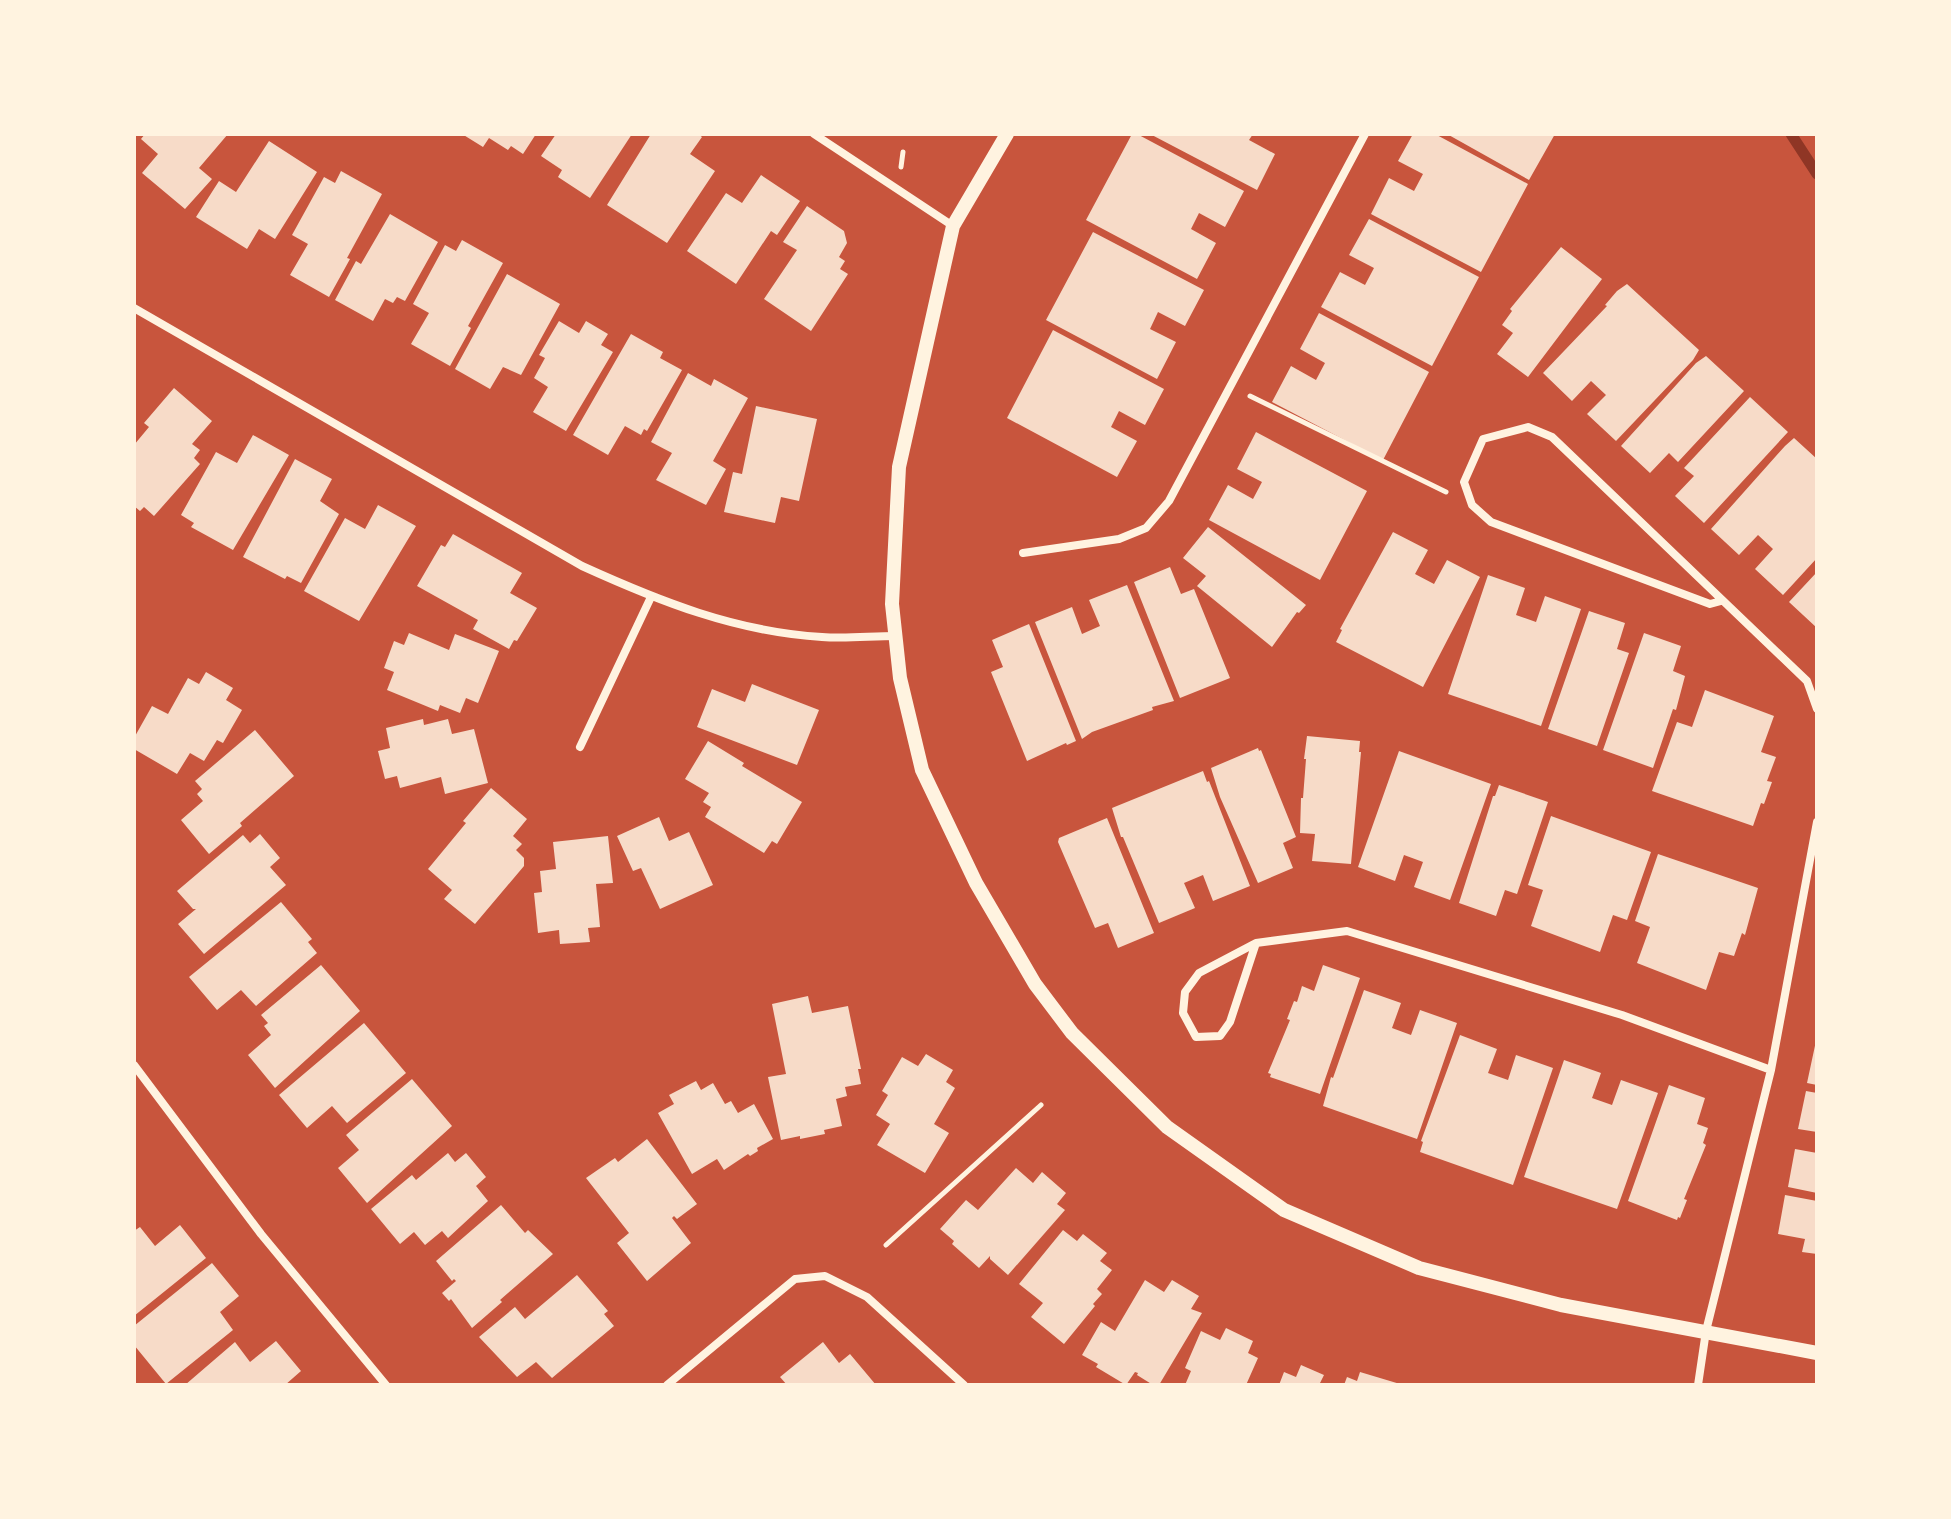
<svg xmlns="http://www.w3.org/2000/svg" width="1951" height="1519" viewBox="0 0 1951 1519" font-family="'Libre Baskerville',serif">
<rect width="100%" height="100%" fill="#c8553d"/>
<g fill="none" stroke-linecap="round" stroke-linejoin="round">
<path stroke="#8f3625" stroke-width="11" d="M1791 134 1817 174"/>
</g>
<path fill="#f7dbc8" d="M145 134H228L199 168 212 179 185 209 142 173 158 154 141 139Z
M462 134H536L523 154 511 146 508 150 489 138 483 147Z
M556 134H632L590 198 558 177 562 170 541 156Z
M651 134H698L702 137 690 154 715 171 667 243 607 205Z
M1132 134H1137L1244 191 1225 227 1199 213 1191 229 1216 243 1197 279 1086 220Z
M1150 134H1253L1249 140 1275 154 1257 190Z
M1413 134H1435L1528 184 1481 272 1371 214 1389 178 1414 191 1423 174 1398 161Z
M1447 134H1555L1529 180Z
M269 141 317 172 275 239 259 229 247 249 196 217 219 181 236 192Z
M341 171 382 194 347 258 350 259 329 297 290 275 308 244 292 235 324 177 335 183Z
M761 175 800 201 777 235 771 231 736 284 687 251 726 193 742 203Z
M807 206 844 231 847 243 839 257 845 261 840 269 848 274 811 331 764 299 797 250 783 242Z
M390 214 438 242 405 301 397 297 393 303 385 299 373 321 335 300 356 261 361 264Z
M1369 219 1479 277 1432 366 1321 307 1340 272 1365 285 1374 268 1349 255Z
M1093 232 1204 290 1185 326 1158 312 1150 329 1176 342 1157 379 1046 320Z
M462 240 503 263 468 326 471 328 450 366 411 344 429 313 413 304 445 245 456 251Z
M1561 247 1602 279 1528 377 1497 354 1513 333 1502 325 1512 311 1510 309Z
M507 274 560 304 521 375 503 367 490 389 455 369Z
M1627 284 1699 350 1693 360 1616 441 1587 414 1606 395 1591 381 1572 401 1543 373 1607 306 1605 305 1617 291Z
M1319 313 1429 372 1383 460 1272 402 1291 366 1316 380 1325 363 1300 349Z
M559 321 579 333 586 321 608 334 601 345 613 352 566 431 533 412 548 387 534 378 545 358 539 355Z
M1053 330 1164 389 1145 425 1119 411 1111 427 1137 441 1117 477 1007 418Z
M631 334 663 352 660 358 682 370 647 431 644 429 641 435 625 426 608 455 573 435Z
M1706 356 1744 391 1678 462 1669 453 1650 473 1621 446 1696 363Z
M688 373 711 386 714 379 748 398 713 461 726 469 706 505 656 480 672 453 651 442Z
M174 388 212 421 192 444 200 450 194 458 200 464 154 516 144 507 140 511 134 506V445L149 427 144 423Z
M1750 397 1788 432 1704 523 1675 496 1694 476 1684 468Z
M756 406 817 419 799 501 781 497 775 523 724 512 733 472 742 474Z
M1256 432 1367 491 1320 580 1209 520 1228 485 1253 499 1262 482 1237 469Z
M253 435 289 455 233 550 191 527 194 523 181 515 216 452 237 463Z
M1794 438 1817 459V558L1783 595 1755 569 1773 549 1758 535 1739 555 1711 529 1785 446Z
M295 459 332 479 320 501 339 514 301 583 287 576 285 579 243 557Z
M378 505 416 526 359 621 304 591 345 518 365 529Z
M1208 527 1306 605 1299 613 1297 612 1272 647 1197 586 1206 576 1183 558Z
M1393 532 1428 550 1415 574 1434 584 1447 560 1480 577 1423 687 1336 642 1342 630 1340 629Z
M453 534 522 573 510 593 537 608 517 641 514 640 509 649 473 629 478 620 417 586 441 545 445 547Z
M1170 567 1181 594 1194 589 1230 678 1180 698 1134 582Z
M1817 572V628L1789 602Z
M1488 575 1525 588 1516 615 1536 622 1545 596 1581 609 1541 726 1448 694Z
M1127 585 1174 701 1152 707 1153 710 1092 732 1082 739 1035 622 1072 607 1082 634 1100 626 1089 600Z
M1589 611 1625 623 1617 649 1629 653 1597 746 1548 729Z
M1029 624 1076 741 1067 745 1066 743 1027 761 991 672 1003 667 992 640Z
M409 633 449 650 455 634 499 651 478 703 466 698 460 713 440 705 438 711 387 690 394 672 384 668 394 641 404 645Z
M1644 633 1681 646 1673 671 1685 676 1676 710 1673 709 1653 768 1603 750Z
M206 672 233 688 226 700 242 710 223 743 217 740 204 761 190 753 177 774 134 749V738L152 706 168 714 188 678 199 684Z
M752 684 819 710 797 765 697 727 712 689 745 702Z
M1705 690 1774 716 1761 752 1776 757 1767 781 1772 782 1764 804 1761 803 1753 826 1652 791 1677 722 1692 727Z
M423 719 424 725 448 719 452 734 474 729 488 783 445 794 441 777 400 788 397 776 385 779 378 751 390 748 386 728Z
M255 730 294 776 240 823 242 826 209 854 181 820 203 801 197 794 202 789 195 781Z
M1307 736 1360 741 1359 752H1361L1351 864 1312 861 1315 834 1300 833 1301 798H1303L1306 759H1304Z
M708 741 744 763 742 766 802 802 777 844 772 841 764 853 705 817 711 807 703 802 709 793 685 779Z
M1258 748 1259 751 1261 750 1296 837 1283 843 1293 868 1258 883 1220 797 1211 768Z
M1399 751 1491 784 1450 900 1414 887 1423 862 1404 855 1395 881 1358 867Z
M1203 771 1207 782 1209 781 1250 886 1213 901 1203 875 1184 883 1195 908 1159 923 1123 837H1121L1112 808Z
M1499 785 1548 802 1517 894 1505 890 1496 916 1459 903 1493 796H1495Z
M491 788 527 819 513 836 522 844 516 850 524 858V866L475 924 444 899 452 890 428 869 466 823 463 821Z
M1551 816 1651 852 1627 920 1613 915 1600 952 1531 926 1543 890 1528 885Z
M659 817 669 841 689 832 713 885 660 909 641 868 633 871 617 836Z
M1107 818 1154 933 1118 948 1108 923 1095 928 1058 842 1059 838Z
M260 834 280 858 270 867 286 885 204 954 178 924 196 909H193L177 891 243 835 250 843Z
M608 836 613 883 596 884 600 927 588 928 590 942 560 944 559 930 538 933 534 893 542 892 540 871 556 869 553 842Z
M1658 854 1758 888 1745 935 1742 933 1734 956 1719 952 1706 990 1637 963 1650 927 1635 921Z
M281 902 312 939 308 942 317 953 256 1006 241 990 217 1010 189 977Z
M321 965 360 1011 275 1088 248 1055 271 1035 264 1026 268 1023 261 1015Z
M1323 965 1360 978 1320 1094 1270 1077 1271 1074 1268 1073 1290 1020 1287 1019 1294 1001 1297 1002 1302 986 1314 991Z
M1364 990 1401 1003 1392 1028 1411 1035 1420 1010 1457 1023 1417 1139 1323 1106 1331 1077 1333 1078Z
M808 996 812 1013 848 1006 861 1069H858L861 1084 845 1087 847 1096 836 1099 842 1126 824 1130 825 1134 800 1139V1136L781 1140 768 1077 786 1074 772 1004Z
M364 1023 406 1073 347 1123 332 1106 307 1128 279 1095Z
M1460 1035 1497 1049 1488 1073 1508 1080 1516 1055 1553 1068 1513 1185 1420 1152 1423 1142 1421 1141Z
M1816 1041H1817V1085L1807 1083Z
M926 1054 953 1070 946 1082 955 1088 934 1124 949 1133 925 1173 877 1145 890 1124 876 1115 888 1095 882 1091 902 1057 918 1066Z
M1564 1060 1601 1073 1592 1098 1612 1105 1621 1080 1658 1093 1617 1209 1524 1177Z
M412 1079 452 1126 367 1203 338 1168 359 1150 346 1135Z
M696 1081 701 1090 713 1083 725 1104 731 1101 738 1113 754 1104 773 1139 757 1148 758 1151 750 1156 748 1154 724 1170 717 1159 692 1174 658 1113 674 1104 669 1095Z
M1669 1085 1705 1098 1697 1124 1708 1128 1703 1143 1706 1145 1684 1199 1687 1200 1680 1218 1678 1217 1677 1220 1628 1201Z
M1806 1091 1817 1093V1132L1798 1129Z
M647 1139 697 1204 677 1219 674 1216 672 1218 691 1243 647 1281 617 1243 629 1233 586 1178 615 1158 618 1162Z
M1795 1149 1817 1153V1193L1788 1187Z
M448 1153 455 1162 466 1153 486 1177 476 1186 488 1201 448 1238 442 1231 425 1245 414 1232 400 1244 371 1209 412 1175 416 1180Z
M1016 1168 1033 1183 1042 1172 1066 1193 1057 1204 1065 1210 1008 1275 990 1259V1256L979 1268 952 1244 954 1241 940 1229 966 1200 978 1210Z
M1785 1195 1817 1201V1254L1802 1252 1805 1239 1778 1234Z
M501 1205 525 1233 528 1230 553 1254 500 1300 502 1302 472 1328 451 1299 449 1301 442 1293 456 1281 454 1279 452 1281 436 1261Z
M180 1225 206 1258 134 1316V1231L140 1227 155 1246Z
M1063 1230 1077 1241 1083 1234 1107 1253 1100 1261 1112 1270 1097 1289 1102 1294 1093 1304 1095 1306 1064 1344 1031 1317 1043 1303 1019 1284Z
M212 1263 239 1296 220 1312 233 1330 166 1384 134 1345V1326Z
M577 1275 608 1311 604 1314 614 1326 552 1378 536 1362 517 1377 479 1337 515 1307 525 1319Z
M1145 1280 1164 1292 1172 1280 1199 1296 1191 1309 1202 1313 1159 1385H1153L1137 1375 1138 1373 1135 1372 1126 1385 1096 1367 1098 1364 1082 1355 1101 1322 1115 1331Z
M1226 1328 1253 1341 1248 1353 1258 1358 1246 1385H1185L1191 1371 1185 1368 1201 1331 1220 1340Z
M276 1341 301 1371 285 1385H185L235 1342 250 1362Z
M823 1342 839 1363 850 1354 876 1385H787L780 1377Z
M1301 1365 1324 1375 1319 1385H1279L1284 1372 1296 1377Z
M1360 1372 1400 1384V1385H1344L1347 1377 1357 1381Z"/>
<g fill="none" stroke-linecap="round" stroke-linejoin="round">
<path stroke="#fff3e0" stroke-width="5" d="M901 167 903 152
M1250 396 1446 492
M886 1245 1041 1105"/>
<path stroke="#fff3e0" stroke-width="8" d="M814 134 953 226
M134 308 582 566C659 601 736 632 822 637 846 639 871 636 896 636
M1023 553 1119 539 1146 528 1169 501 1365 134
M1721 601 1710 604 1491 522 1472 505 1464 482 1483 439 1528 427 1552 437 1807 681 1817 709
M580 747 651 597
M1256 943 1230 1022 1220 1036 1196 1037 1183 1013 1185 992 1199 973 1256 943 1347 931 1622 1015 1771 1070
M134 1065 261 1234 386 1385
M667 1385 795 1279 825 1276 867 1297 964 1385
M1698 1385 1706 1331 1771 1070 1817 822"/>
<path stroke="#fff3e0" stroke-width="14" d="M1007 134 953 226 899 467 892 604 900 678 922 770 976 883 1035 984 1072 1033 1167 1127 1284 1210 1419 1268 1561 1305 1817 1353"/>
</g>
<rect width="1951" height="1519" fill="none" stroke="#fff3e0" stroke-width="272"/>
</svg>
